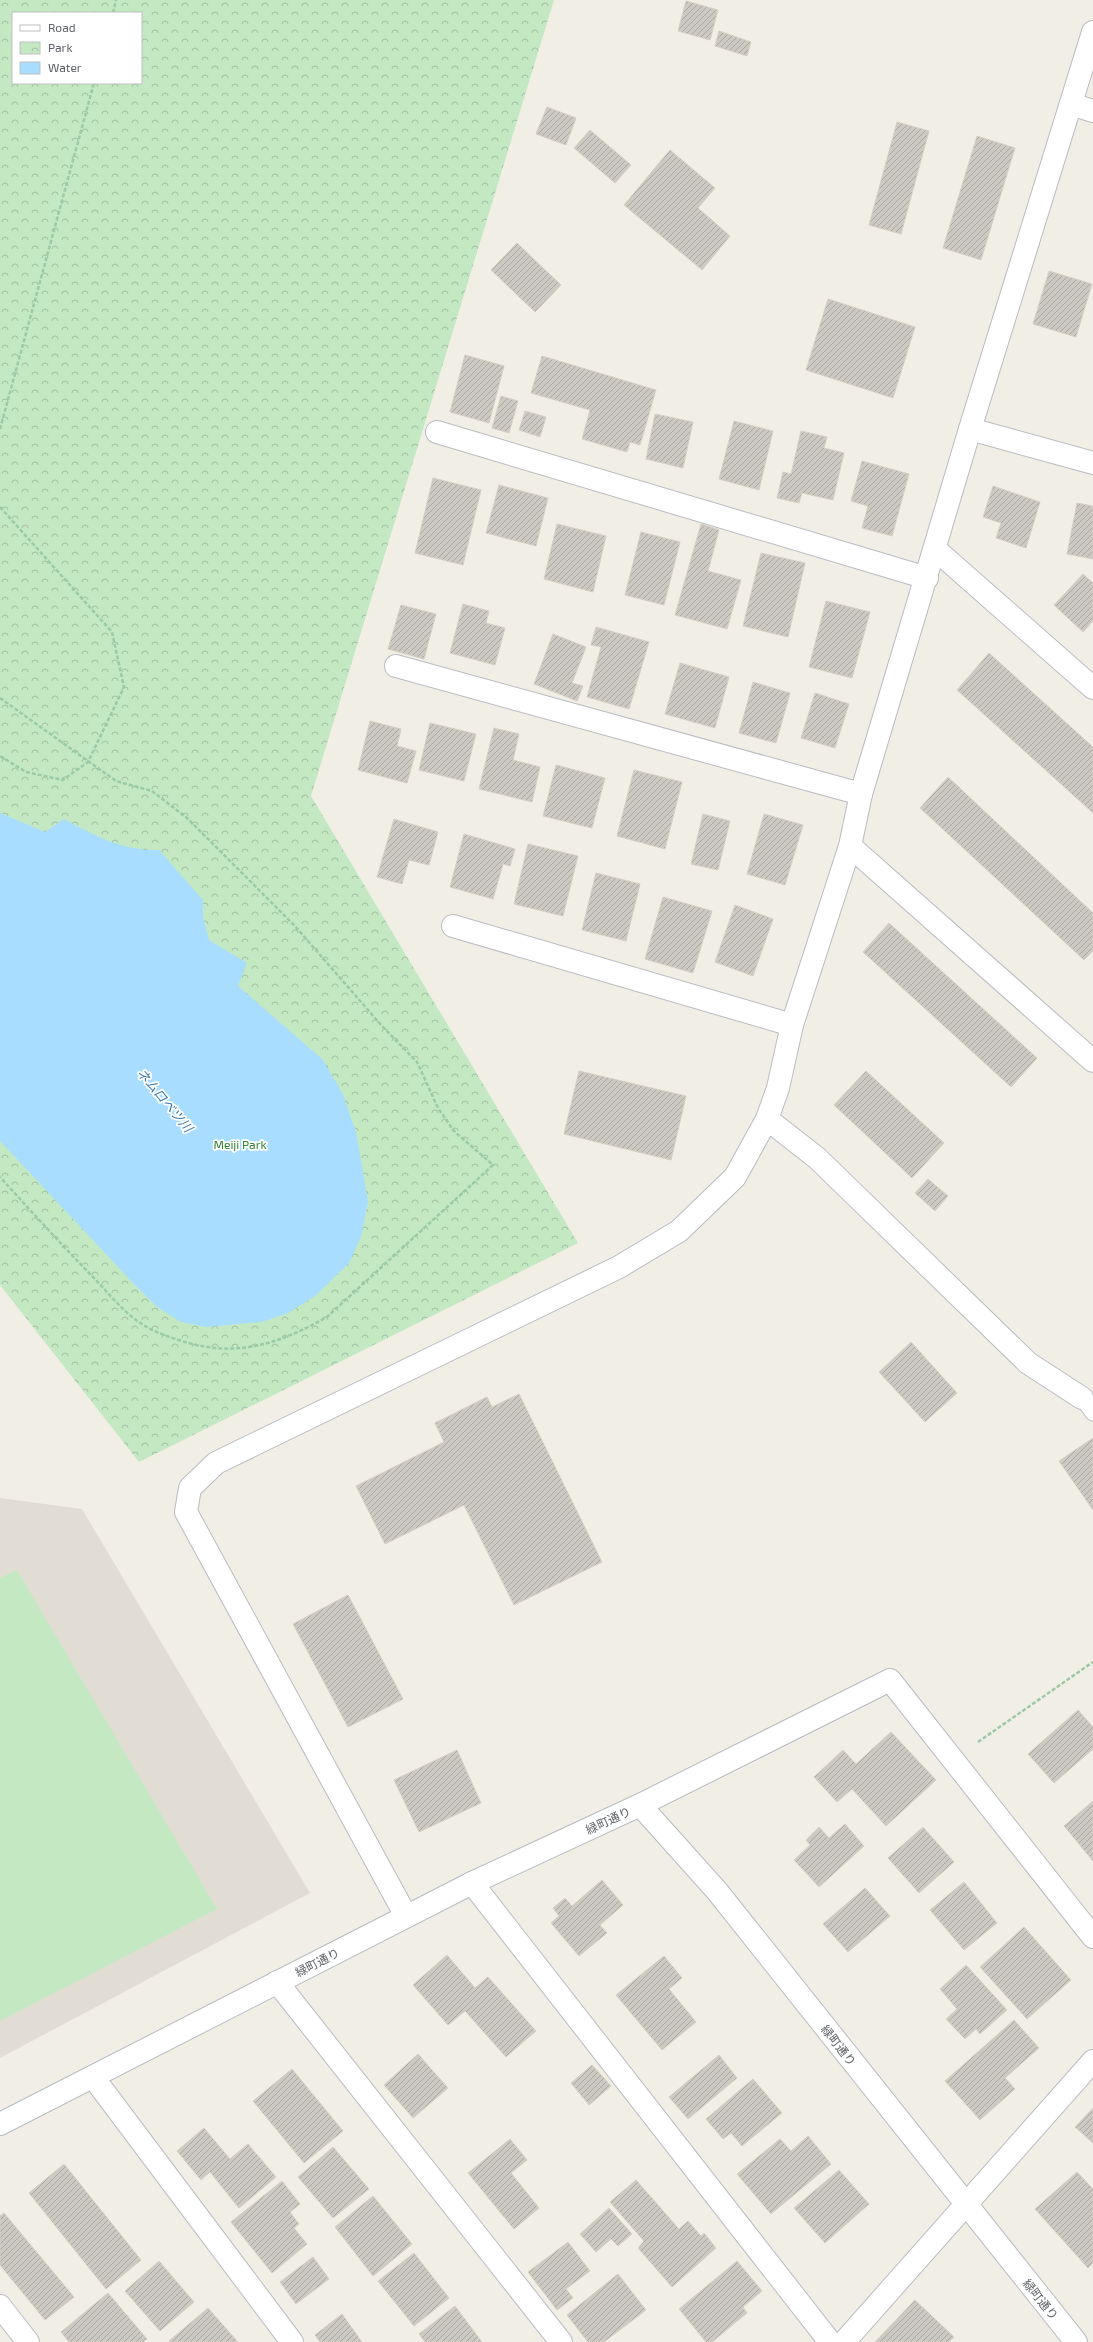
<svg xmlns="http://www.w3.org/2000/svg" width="1093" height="2342" viewBox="0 0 1093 2342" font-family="'Exo 2','Noto Sans JP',sans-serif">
<defs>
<pattern id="park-crowns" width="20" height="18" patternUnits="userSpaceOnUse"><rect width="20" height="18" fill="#c4e9c2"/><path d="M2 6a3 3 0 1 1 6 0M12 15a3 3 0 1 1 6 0" fill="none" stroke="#a2c0a1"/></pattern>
<pattern id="building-hatch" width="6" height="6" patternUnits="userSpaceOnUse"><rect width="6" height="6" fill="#ccc9c3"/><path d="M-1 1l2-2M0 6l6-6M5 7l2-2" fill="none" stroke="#a9a7a2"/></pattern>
</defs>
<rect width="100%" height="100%" fill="#f1eee6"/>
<path fill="#e1ddd4" d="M0 1498 82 1509 310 1893 0 2058Z"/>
<path fill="url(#park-crowns)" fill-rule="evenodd" d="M0 0H554L311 796 578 1243 139 1462 0 1285ZM13 13H141V83H13Z"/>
<path fill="#c4e9c2" d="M17 1570 217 1909 0 2021V1578Z"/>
<path fill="#a8ddff" d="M0 813 45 832 64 819C95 836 123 851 159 850L203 900V917L209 940 247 963 238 986 322 1059 342 1092 356 1132 368 1202 361 1237 349 1263 315 1296 288 1313 262 1322 206 1327 181 1322 156 1306 134 1284 0 1141Z"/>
<path fill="url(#building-hatch)" stroke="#d6cfc4" d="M686 1 718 10 710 40 678 31Z
M719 31 751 42 747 56 715 46Z
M547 107 576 118 566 145 536 134Z
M897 122 929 131 901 234 869 225Z
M590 130 631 165 615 183 574 148Z
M977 136 1015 148 981 260 943 248Z
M670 150 715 188 698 208 730 236 702 270 624 205Z
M517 243 561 285 535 312 491 270Z
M1049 271 1092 284 1076 337 1033 324Z
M828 299 915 327 893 398 806 370Z
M465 355 504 366 489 423 450 412Z
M542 356 656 390 640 445 630 442 627 452 582 439 590 410 531 393Z
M501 396 518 401 509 433 492 428Z
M525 411 546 417 540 437 519 430Z
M655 414 693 422 683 468 646 459Z
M734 421 773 431 759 490 719 479Z
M801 431 827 437 824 448 844 453 833 500 802 493 799 503 777 498 783 472 791 474Z
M862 461 909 474 892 536 862 528 868 506 851 501Z
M433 478 481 490 463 565 415 553Z
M499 485 548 498 536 546 486 533Z
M993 486 1040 502 1026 548 996 538 1001 523 983 517Z
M1077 503 1093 506V559L1067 554Z
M557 524 606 536 593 592 544 579Z
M701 524 719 530 708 571 741 580 727 629 675 615Z
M641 532 680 542 664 605 625 595Z
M761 553 805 563 788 637 743 626Z
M1083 574 1093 583V621L1083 632 1054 605Z
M826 601 870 612 852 678 809 667Z
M463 604 489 611 486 623 505 628 495 665 450 653Z
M401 605 436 614 424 659 388 649Z
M596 627 649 642 629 709 587 697 601 647 591 645Z
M553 634 586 647 572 683 583 686 577 701 534 684Z
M989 653 1093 747V813L957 690Z
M680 663 729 677 715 728 665 714Z
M753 682 790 693 776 743 739 733Z
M815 693 849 704 835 748 801 738Z
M370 721 401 729 397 746 416 751 407 783 358 770Z
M430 723 476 734 464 781 419 770Z
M494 728 519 734 513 760 540 767 532 802 479 789Z
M556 765 605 778 592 828 543 816Z
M634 770 682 782 665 849 617 836Z
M948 777 1093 913V951L1084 960 920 808Z
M703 814 730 821 718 870 691 864Z
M764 814 803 825 785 885 747 874Z
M394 819 438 832 429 865 409 860 402 884 377 877Z
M464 834 515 849 510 866 503 864 493 899 450 887Z
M528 844 578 856 563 916 514 904Z
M596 873 640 884 626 941 582 930Z
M663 897 712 911 693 973 645 959Z
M735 905 773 919 753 976 715 962Z
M889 923 1037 1058 1011 1087 863 952Z
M579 1071 686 1096 671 1160 564 1134Z
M866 1071 944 1143 912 1178 834 1105Z
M928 1179 948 1196 935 1211 915 1193Z
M911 1342 957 1393 925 1422 879 1372Z
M519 1394 602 1562 514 1605 464 1505 385 1544 356 1486 444 1442 435 1423 487 1397 492 1407Z
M1093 1438V1510L1059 1461Z
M348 1595 403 1699 348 1727 293 1624Z
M1078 1710 1093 1727V1749L1054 1783 1028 1754Z
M891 1732 936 1780 886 1826 852 1789 837 1802 814 1777 843 1750 856 1764Z
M457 1750 481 1803 419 1832 394 1780Z
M1093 1801V1861L1064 1826Z
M845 1824 864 1846 819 1887 794 1860 810 1845 806 1840 819 1827 829 1838Z
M923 1827 954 1862 919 1893 888 1858Z
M602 1880 623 1905 600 1925 607 1933 579 1956 551 1923 559 1916 553 1908 565 1898 572 1906Z
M964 1882 997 1923 964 1950 930 1910Z
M865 1888 890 1916 848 1952 823 1924Z
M1024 1927 1071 1980 1027 2019 980 1967Z
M447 1955 475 1988 488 1977 536 2031 506 2057 465 2011 448 2025 413 1985Z
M664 1956 682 1978 669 1989 696 2022 662 2050 616 1995Z
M966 1965 1007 2010 980 2034 976 2029 965 2039 946 2019 957 2009 940 1989Z
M1014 2020 1039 2048 1005 2078 1015 2089 980 2120 945 2081Z
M418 2054 448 2088 413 2118 384 2085Z
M719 2055 737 2078 688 2119 669 2097Z
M592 2065 611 2086 589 2105 571 2083Z
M292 2069 343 2131 304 2163 253 2101Z
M753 2079 782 2113 742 2146 731 2133 723 2139 706 2119Z
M1093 2108V2143L1075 2127Z
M204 2128 230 2159 248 2144 276 2177 239 2208 210 2172 201 2180 177 2151Z
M808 2136 831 2164 771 2214 737 2174 780 2139 791 2151Z
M510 2139 527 2160 511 2173 539 2208 514 2229 468 2173Z
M333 2147 369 2189 333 2218 298 2177Z
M64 2164 141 2260 106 2289 29 2193Z
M839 2170 869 2204 825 2243 794 2208Z
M1077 2172 1093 2189V2263L1088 2268 1035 2209Z
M636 2180 679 2229 688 2221 701 2236 704 2233 716 2248 672 2287 638 2248 644 2241 610 2202Z
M282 2181 300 2204 290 2212 299 2224 294 2228 307 2244 272 2273 231 2222Z
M373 2196 412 2244 373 2276 335 2227Z
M609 2208 632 2234 618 2246 611 2239 596 2252 580 2234Z
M4 2213 74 2297 45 2320 0 2265V2216Z
M568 2242 590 2271 566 2289 573 2298 557 2310 528 2272Z
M414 2253 449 2298 414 2326 378 2281Z
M313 2257 329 2279 296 2304 280 2282Z
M159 2261 194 2302 160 2331 125 2291Z
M737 2261 762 2291 743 2307 747 2313 712 2342H706L679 2309Z
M618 2274 646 2310 604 2342H588L567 2315Z
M108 2293 147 2339 143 2342H69L61 2332Z
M915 2300 954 2337 949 2342H875Z
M455 2306 482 2342H425L419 2334Z
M208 2308 238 2342H170L169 2341Z
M342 2314 362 2342H320L315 2335Z"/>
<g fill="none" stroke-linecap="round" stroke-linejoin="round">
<defs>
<path id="lane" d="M1082 1398 1093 1413"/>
<path id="street" d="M1071 104 1093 111
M970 429 1093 463
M437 432 927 578
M396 666 861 794
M850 846 1093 1061
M453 926 792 1025
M767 1119 817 1158 1028 1363 1082 1398
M472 1883 830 2342
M277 1982 561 2342
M93 2077 292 2342
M0 2306 28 2342
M844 2342 1093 2061"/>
<path id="secondary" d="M935 549 1093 688
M640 1805 717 1891 1076 2342
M406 1916 186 1512 190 1488 216 1463 619 1267 679 1231 735 1177 767 1119 778 1088 792 1025 850 846 861 794 970 429 1093 32
M0 2124 472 1883 640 1805 890 1680 1093 1937"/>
</defs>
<use href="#lane" stroke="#b9bcc0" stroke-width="17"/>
<use href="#street" stroke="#b9bcc0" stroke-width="24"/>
<use href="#secondary" stroke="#b8bbc0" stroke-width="24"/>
<path stroke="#9bcaa6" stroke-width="2.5" stroke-dasharray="4 2" stroke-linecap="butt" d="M113 13 116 0
M0 429 94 83
M0 507 112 632 124 687 88 762 63 780 26 772 0 756
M0 698 116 781 152 791 187 818 294 925 382 1026 417 1062 438 1108 454 1131 493 1165 327 1317C280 1343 239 1358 185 1342 169 1337 153 1332 139 1322 121 1310 106 1290 91 1275 60 1243 30 1210 0 1177
M978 1742 1093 1662"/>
<use href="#lane" stroke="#fff" stroke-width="15"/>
<use href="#street" stroke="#fff" stroke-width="22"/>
<use href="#secondary" stroke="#fff" stroke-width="22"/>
</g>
<g text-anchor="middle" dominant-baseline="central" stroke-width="3.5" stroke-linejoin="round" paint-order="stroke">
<g font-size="12" fill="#308330" stroke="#fff">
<text x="240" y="1144">Meiji Park</text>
</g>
<g font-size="12" fill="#5e6267" stroke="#fff">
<text transform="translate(608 1820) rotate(-25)">緑町通り</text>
<text transform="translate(317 1962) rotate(-27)">緑町通り</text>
<text transform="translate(839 2045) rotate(52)">緑町通り</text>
<text transform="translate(1041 2299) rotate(51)">緑町通り</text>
</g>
<g font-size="13" font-style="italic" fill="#3c79ad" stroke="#fff">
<text transform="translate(165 1100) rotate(50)">ネムロベツ川</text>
</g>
</g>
<rect x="12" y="12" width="130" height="72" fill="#ffffff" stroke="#bfc0c2"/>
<rect x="20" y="25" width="20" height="6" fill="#ffffff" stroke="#bfc0c2"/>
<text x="48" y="32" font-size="12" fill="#5e6267">Road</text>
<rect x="20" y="42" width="20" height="12" fill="url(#park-crowns)" stroke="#bfc0c2"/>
<text x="48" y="52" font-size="12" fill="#5e6267">Park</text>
<rect x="20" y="62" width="20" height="12" fill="#a8ddff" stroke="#bfc0c2"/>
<text x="48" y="72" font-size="12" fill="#5e6267">Water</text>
</svg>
